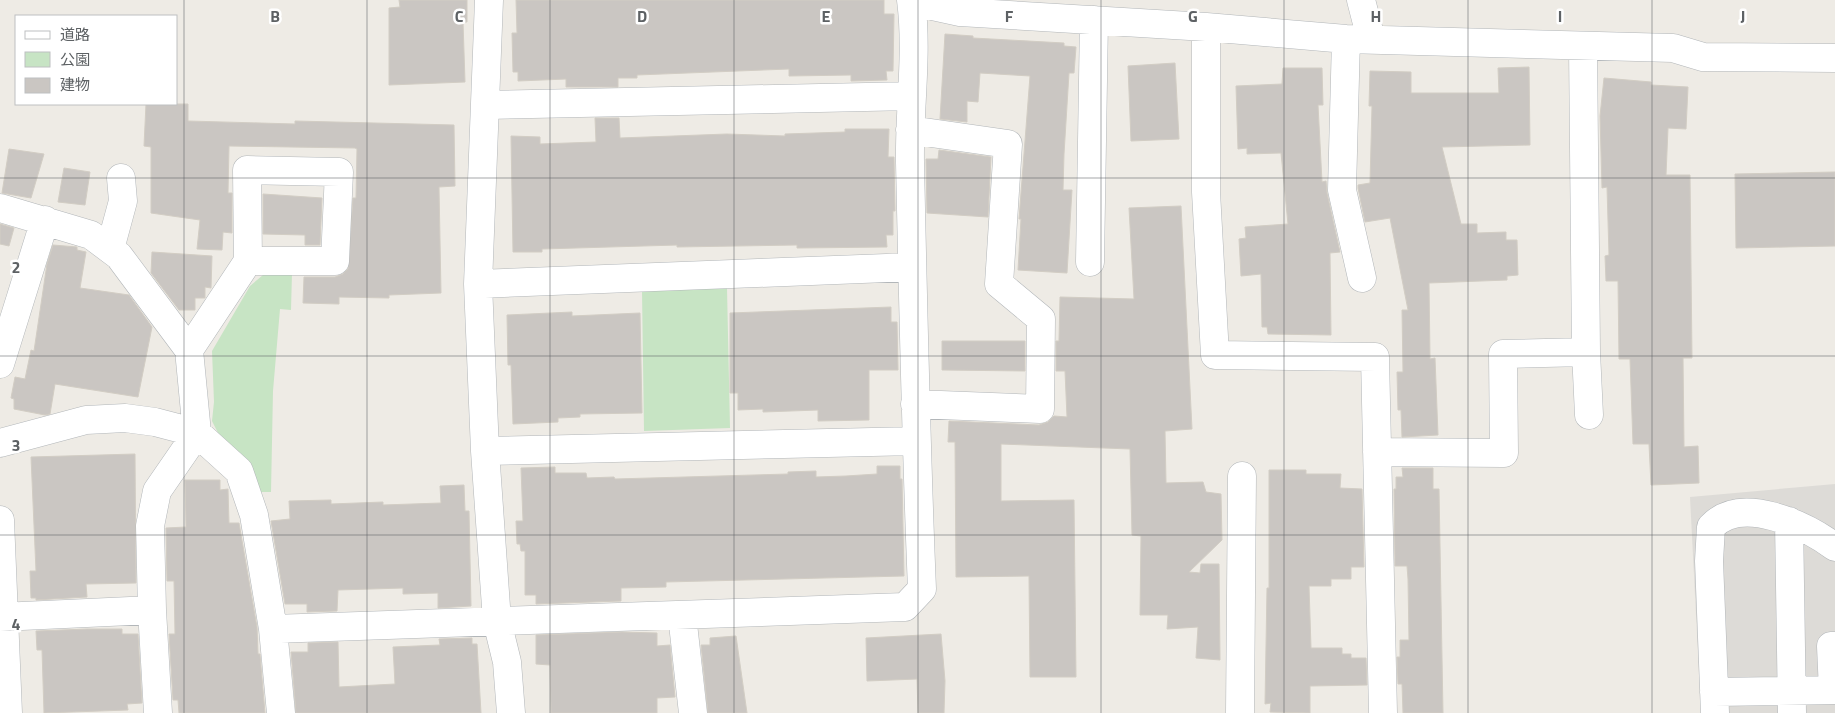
<svg xmlns="http://www.w3.org/2000/svg" width="1835" height="713" viewBox="0 0 1835 713" font-family="'Titillium Web','Noto Sans JP',sans-serif">
<rect width="100%" height="100%" fill="#eeebe5"/>
<path fill="#dddbd7" d="M1835 484V713H1701L1690 497Z"/>
<path fill="#c7e4c4" d="M292 273 291 310 280 309 273 391 271 492H261L258 484 221 439 212 421 214 402 212 351 250 286 263 275Z
M727 288 730 428 644 431 642 291Z"/>
<path fill="#cac6c2" stroke="#d2cdc4" d="M399 0H467V22H463L465 82 389 85V8L400 7Z
M516 0H884V14H894L893 71H886L887 80 851 81V75L789 76V69L637 75V78H618V87H566V79L518 81V72H513L512 33H517Z
M945 34 973 36V38L1064 43V46L1076 47 1074 73H1069L1064 154 1063 190H1072L1067 273 1018 270 1021 219H1019L1030 76 980 73 978 102 967 101V122L940 119Z
M1175 63 1179 139 1131 141 1128 66Z
M1529 67 1530 145 1442 147 1461 224H1477V233L1506 232V240H1517L1518 275 1507 276V280L1429 283 1430 359 1435 358 1438 435 1402 437 1401 410H1398L1397 372H1403L1402 310H1408L1390 218 1365 222 1358 188V185L1370 183 1372 106H1369L1370 71 1411 72V93H1499L1498 68Z
M1283 68H1322L1323 105H1318L1322 182 1326 181 1327 193 1340 252 1330 253 1331 335 1268 334 1267 327H1262L1261 274 1241 276 1239 239 1246 238 1245 227 1288 224 1281 153 1247 154V148L1238 149 1236 86 1282 84Z
M1604 78 1651 82V85L1688 87 1686 129 1668 128 1666 175H1690L1692 358H1683L1684 447 1698 446 1699 483 1651 485 1649 444H1633L1630 359H1619L1618 281H1606L1605 256 1609 255 1607 187 1602 188 1600 116Z
M146 104H188V121L295 124V121L454 125 455 186 439 187 441 293 389 295V298L339 297V304L303 303 304 277H335L343 274 348 269 353 198H356L357 149 355 148 229 146 228 193H232V233L223 232 222 250 197 249 200 220 151 213V147L144 146Z
M595 118H619L620 138 727 134 785 136V134L845 132V129H889L888 157H894L895 211H893V235H886L887 247 797 248V245L677 247V245L542 249V252H513L511 136 540 137V144L596 142Z
M9 149 44 154 31 198 2 193Z
M939 150 991 157 988 217 927 213 926 159H938Z
M64 168 90 172 85 205 58 202Z
M1835 172V246L1736 248 1735 174Z
M263 194 322 198 320 245H305V235L263 234Z
M1181 206 1192 429 1165 431 1166 483 1203 482 1206 492 1221 494 1222 540 1189 572 1200 573 1201 564H1219L1220 660 1196 658 1198 627 1167 629 1168 615H1140L1141 536 1132 535 1130 449 1001 444V501L1074 500 1076 677H1030L1029 576 956 577 955 442H948L949 421 1039 425 1048 422 1054 416 1067 417 1065 371H1056V341H1059L1060 297 1134 299 1129 208Z
M0 224 14 228 9 246 0 244Z
M53 245 77 247V250L86 252 80 288 129 295 152 327 138 397 55 384 50 414 45 415 14 409V399L11 398 15 377 25 379 31 350 34 351 47 264Z
M152 252 212 256 211 288 205 287V298H195V310H179L151 273Z
M891 307V322H897L898 370H869V420L818 421V410L763 412V409L738 410V393H730V313Z
M572 312V316L640 313 642 413 580 414V417L558 418V422L513 424 511 365H508L507 315Z
M942 341H1025V371L942 370Z
M135 454 136 583 86 584 87 597 36 600V598H31L30 571H36L31 457Z
M877 466H900V479H902L904 576 666 582V587L621 588V601L536 604V595H525V551H521L520 544H517L516 521H523L521 468 555 467V473H586L587 478 614 477 615 479 788 474V472L816 471V477L846 476 877 474Z
M1402 468H1433V489H1439L1443 713H1403L1402 684H1398L1397 657H1400V640H1409L1408 579 1407 566H1395L1394 489H1396V477H1403Z
M1269 470H1306V474H1341L1340 488 1362 489 1364 567H1351V579H1331V586H1309L1311 648H1342V654H1351V658H1366L1367 685 1310 686V713L1270 712 1271 703 1265 704 1267 588H1269Z
M185 480H220V490L228 489 229 523H239L257 627 258 654H260L265 713H179L178 700H173L169 634H175L174 581H167L166 528 186 527Z
M464 485 465 511H469L471 606 438 608V593L403 594V588L338 590 337 611 307 612V604H285L271 521 290 519 289 501 331 500V504L383 502V505L441 503 440 486Z
M88 629H122V634H138L142 703 127 704 128 710 44 713 42 650H37L36 631Z
M622 632 657 633V646L670 645 675 697 657 698V713H551L550 665 536 664V635Z
M941 634 945 681 944 713H918L917 679 867 681 866 638Z
M736 636 747 713H708L701 645H710V638Z
M472 638V644H477L481 713H296L291 652H308V643L338 642 339 687 395 684 393 647 440 645 439 639Z"/>
<g fill="none" stroke-linecap="round" stroke-linejoin="round">
<defs>
<path id="minor" d="M489 0 478 284 485 451 497 621 507 662 511 713
M924 0 928 5 960 12 1206 27 1346 39 1673 48 1703 57 1835 58
M1361 0 1371 39
M1206 27V192L1215 355 1375 357 1383 713
M1346 39 1342 190 1362 278
M486 105 912 96
M910 130 1008 144 999 284 1041 319 1040 409 915 404
M0 208 91 235 119 256 189 350
M110 249 123 201 121 178
M1090 262 1094 20
M478 284 912 267
M1586 352 1589 415
M0 364 45 220
M0 443 86 420 125 418 155 422 197 433 239 471 254 515 273 629 281 713
M485 451 916 441
M1377 452 1504 453 1503 354 1586 352 1583 46
M0 520 8 713
M1789 521 1792 713
M682 615 693 713
M0 617 152 610
M273 629 905 607 922 589C916 447 913 304 910 162 909 108 918 54 911 0
M1833 690 1831 646H1835
M1714 692 1835 690
M158 713 152 610 150 526 157 491 197 433 189 350 248 261 247 170 339 172 335 261H248
M1240 713 1242 476
M1715 713 1709 561 1711 527C1741 494 1805 525 1835 547"/>
</defs>
<use href="#minor" stroke="#b2b6b9" stroke-width="29"/>
<use href="#minor" stroke="#fff" stroke-width="28"/>
</g>
<path fill="none" stroke="#5d6164" stroke-width="1" stroke-opacity="0.55" d="M184 0V713M367 0V713M550 0V713M734 0V713M918 0V713M1101 0V713M1284 0V713M1468 0V713M1652 0V713M0 178H1835M0 356H1835M0 535H1835"/>
<g font-size="16" text-anchor="middle" font-weight="bold" fill="#5d6164" stroke="#fff" stroke-width="5" stroke-linejoin="round" paint-order="stroke">
<text x="275" y="22">B</text>
<text x="459" y="22">C</text>
<text x="642" y="22">D</text>
<text x="826" y="22">E</text>
<text x="1009" y="22">F</text>
<text x="1193" y="22">G</text>
<text x="1376" y="22">H</text>
<text x="1560" y="22">I</text>
<text x="1743" y="22">J</text>
<text x="16" y="273">2</text>
<text x="16" y="451">3</text>
<text x="16" y="630">4</text>
</g>
<rect x="15" y="15" width="162" height="90" fill="#ffffff" stroke="#bec0c1"/>
<rect x="25" y="31" width="25" height="8" fill="#ffffff" stroke="#bec0c1"/>
<text x="60" y="40" font-size="15" fill="#5d6164">道路</text>
<rect x="25" y="52" width="25" height="15" fill="#c7e4c4" stroke="#bec0c1"/>
<text x="60" y="65" font-size="15" fill="#5d6164">公園</text>
<rect x="25" y="78" width="25" height="15" fill="#cac6c2" stroke="#bec0c1"/>
<text x="60" y="90" font-size="15" fill="#5d6164">建物</text>
</svg>
